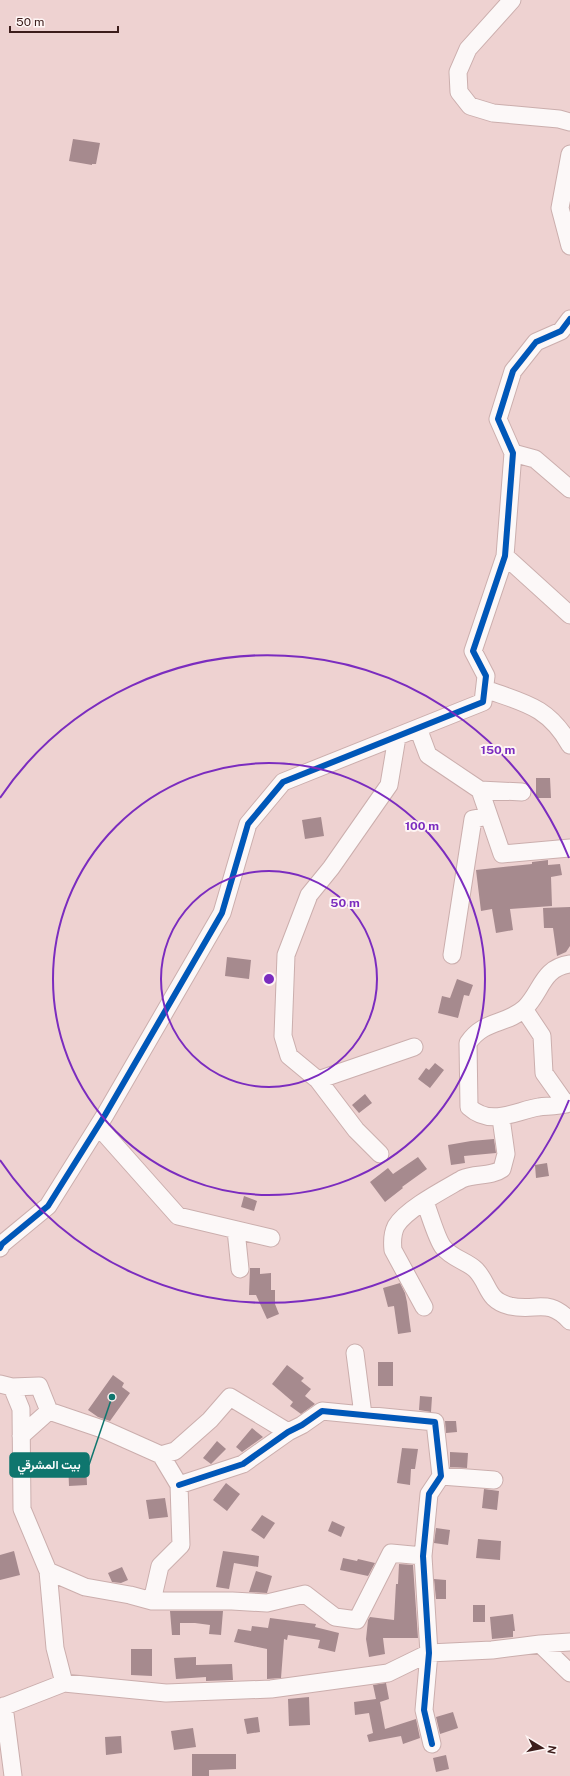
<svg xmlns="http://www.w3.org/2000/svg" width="570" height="1776" viewBox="0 0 570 1776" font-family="'Public Sans',Vazirmatn,sans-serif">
<rect width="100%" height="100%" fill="#eed2d1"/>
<path fill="#a68a8e" d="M73 139 100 143 96 164H92V165L69 161Z
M536 778H550L551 798H536Z
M321 817 324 836 305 839 302 820Z
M548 860V865L560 864 562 875 551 877 552 906 510 909 513 930 496 933 492 909 481 911 476 870 532 864V862Z
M570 907V946L566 952 557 956 553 928H544L543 908Z
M227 957 251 960 249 979 225 976Z
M457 979 473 985 469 996 464 995 458 1018 438 1013 442 996 450 998Z
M435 1063 444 1070 430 1088 418 1079 426 1068 429 1070Z
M365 1094 372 1103 359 1113 352 1105Z
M494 1139 496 1153 464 1156 465 1163 451 1165 448 1145 471 1141Z
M418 1157 427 1169 402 1187 403 1188 385 1202 370 1182 388 1168 393 1174Z
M547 1163 549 1176 536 1178 535 1165Z
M244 1196 257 1201 254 1211 241 1207Z
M250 1268H260V1274L271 1273V1290H275V1304L279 1314 267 1319 256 1295H249Z
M400 1283 405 1293 407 1302 411 1332 398 1334 394 1306 388 1307 383 1288Z
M378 1362H393V1386H378Z
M287 1365 304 1378 301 1381 311 1389 305 1396 315 1404 301 1414 290 1406 293 1402 272 1384Z
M113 1375 124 1383 122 1387 130 1393 110 1421 98 1417 88 1410Z
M420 1396 432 1397 431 1412 419 1410Z
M445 1421H456L457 1432 446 1433Z
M252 1428 263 1437 242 1452 236 1447Z
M217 1441 226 1449 211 1464 203 1458Z
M402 1448 418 1449 415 1469H411L410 1485 397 1483Z
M450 1452 468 1453 467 1468 450 1467Z
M86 1461 87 1485 69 1486 68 1462Z
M226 1483 240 1494 227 1511 213 1500Z
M484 1489 499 1491 497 1510 482 1508Z
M165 1498 168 1517 149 1519 146 1500Z
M262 1515 275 1523 264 1539 251 1530Z
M332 1521 345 1527 341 1537 328 1531Z
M436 1528 450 1530 448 1545 434 1543Z
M478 1539 501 1541 500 1560 476 1558Z
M14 1551 20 1575 0 1580V1555Z
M223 1551 259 1556 258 1567 234 1563 229 1589 216 1587Z
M343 1558 357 1561 358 1559 375 1563 368 1576 340 1570Z
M399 1564 413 1565 418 1638H383L385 1654 369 1657 366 1639 368 1620 370 1617 394 1620 396 1584H398Z
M122 1567 128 1580 121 1583 112 1582 108 1573Z
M256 1571 272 1576 267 1593 249 1592Z
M434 1579 446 1580V1599H436Z
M473 1605H485V1622H473Z
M170 1611H223L221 1635 209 1634 210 1625 195 1623H180V1635H172Z
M513 1614 515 1631H513V1637L492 1639 490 1617Z
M270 1618 316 1624 315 1627 339 1633 335 1652 318 1648 320 1640 288 1635 287 1640 284 1639 281 1678 267 1679V1649L234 1642 238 1629 251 1631 252 1626 268 1628Z
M131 1649H152V1676L131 1675Z
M196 1657V1665L232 1664 233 1680 206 1681V1677L176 1679 174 1658Z
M386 1683 389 1699 380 1702 385 1729 416 1719 420 1738 403 1744 401 1736 369 1742 367 1735 373 1733 369 1713 355 1715 354 1702 376 1699 373 1685Z
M309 1697 310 1725 289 1726 288 1699Z
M453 1712 458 1728 440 1734 436 1717Z
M258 1717 260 1732 247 1734 244 1719Z
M193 1728 196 1747 174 1750 171 1731Z
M121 1736 122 1753 106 1755 105 1737Z
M192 1754H236V1769L209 1770V1776H192Z
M446 1755 449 1769 436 1772 433 1758Z"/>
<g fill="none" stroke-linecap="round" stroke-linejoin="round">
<defs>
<path id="minor" d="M512 0 468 49 458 72 459 92 470 106 493 113 559 119 570 122
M570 154 560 208 570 246
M513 453 535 459 570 489
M505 556 570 615
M485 689C524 703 548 706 570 745
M418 728 428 755 480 790 502 854 570 848
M480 790 522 792
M452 955 473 819 489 816
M570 964C542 968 542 991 525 1008 507 1025 484 1019 468 1043L469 1107C491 1127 515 1111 539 1107 549 1106 561 1106 570 1103
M524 1009 542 1036 544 1073 566 1104
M318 1080 414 1047
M98 1126 178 1216 271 1238
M380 1154 356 1130 318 1080 289 1056 283 1036 286 955 309 895 331 868 389 785 397 737
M425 1202C429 1212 437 1240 443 1247 451 1258 467 1261 476 1270 490 1285 486 1300 510 1306 537 1312 547 1297 570 1321
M236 1230 240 1269
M0 1248 2 1244 48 1206 105 1115 222 913 248 824 283 782 483 702 486 676 473 651 505 556 513 453 498 419 513 371 536 342 561 331 570 319
M424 1307 393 1250C392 1241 392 1234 396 1226 406 1209 445 1189 462 1179 475 1173 491 1177 502 1169L506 1154 501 1118
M355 1353 363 1415
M0 1384 12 1387 21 1409 22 1509 48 1571 55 1648 64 1683
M12 1387 39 1386 49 1411 105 1430 161 1455 175 1451 210 1420 230 1397 288 1432
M21 1436 49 1411
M441 1476 494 1480
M179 1485 243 1464 288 1432 302 1425 322 1411 435 1422 441 1476 429 1494 423 1556 429 1653 424 1710 432 1744
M48 1571 85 1587 130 1595 152 1601H232L267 1603 305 1594 335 1617 357 1620 391 1553 423 1556
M152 1601 160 1566 181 1545 179 1485 161 1455
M540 1644 570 1673
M4 1706 13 1776
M0 1708 64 1683 166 1693 271 1689 388 1673 429 1653 492 1650 540 1644 570 1642"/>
</defs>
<use href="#minor" stroke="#cbaead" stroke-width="19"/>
<use href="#minor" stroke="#fcf8f8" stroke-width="17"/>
<defs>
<path id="cycleway" d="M0 1248 2 1244 48 1206 105 1115 222 913 248 824 283 782 483 702 486 676 473 651 505 556 513 453 498 419 513 371 536 342 561 331 570 319
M179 1485 243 1464 288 1432 302 1425 322 1411 435 1422 441 1476 429 1494 423 1556 429 1653 424 1710 432 1744"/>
</defs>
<use href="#cycleway" stroke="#fef5f4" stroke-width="8"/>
<use href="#cycleway" stroke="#0057b8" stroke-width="6"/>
</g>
<g fill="none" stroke="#7b2cbf" stroke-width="2">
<circle cx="269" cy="979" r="108"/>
<circle cx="269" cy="979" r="216"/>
<path d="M569 1100A324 324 0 0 1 0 1160M0 798A324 324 0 0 1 569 858"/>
</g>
<circle cx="269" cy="979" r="6" fill="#7b2cbf" stroke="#fef5f4" stroke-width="2"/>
<g font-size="12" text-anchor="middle" font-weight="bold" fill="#7b2cbf" stroke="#fef5f4" stroke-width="4" stroke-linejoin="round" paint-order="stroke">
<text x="498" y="754">150 m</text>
<text x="422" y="830">100 m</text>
<text x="345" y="907">50 m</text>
</g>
<path fill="none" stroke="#0f766e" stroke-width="1.5" d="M112 1397L89 1465"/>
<circle fill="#0f766e" stroke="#fef5f4" stroke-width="1.5" cx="112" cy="1397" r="4"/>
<rect fill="#0f766e" stroke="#0f766e" stroke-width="1.5" x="10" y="1453" width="79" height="24" rx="4"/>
<g font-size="12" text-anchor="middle" font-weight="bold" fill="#fff">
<text x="49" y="1469">بيت المشرقي</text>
</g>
<g transform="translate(542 1748) rotate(100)" stroke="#fef5f4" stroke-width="3" paint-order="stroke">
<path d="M0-3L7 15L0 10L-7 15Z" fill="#3c1d1b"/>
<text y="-6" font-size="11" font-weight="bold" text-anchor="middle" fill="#3c1d1b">N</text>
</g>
<path d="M10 26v6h108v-6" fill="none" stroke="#3c1d1b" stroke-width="2"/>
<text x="16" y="26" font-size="12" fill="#3c1d1b" stroke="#fef5f4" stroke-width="3" paint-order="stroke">50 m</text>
</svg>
